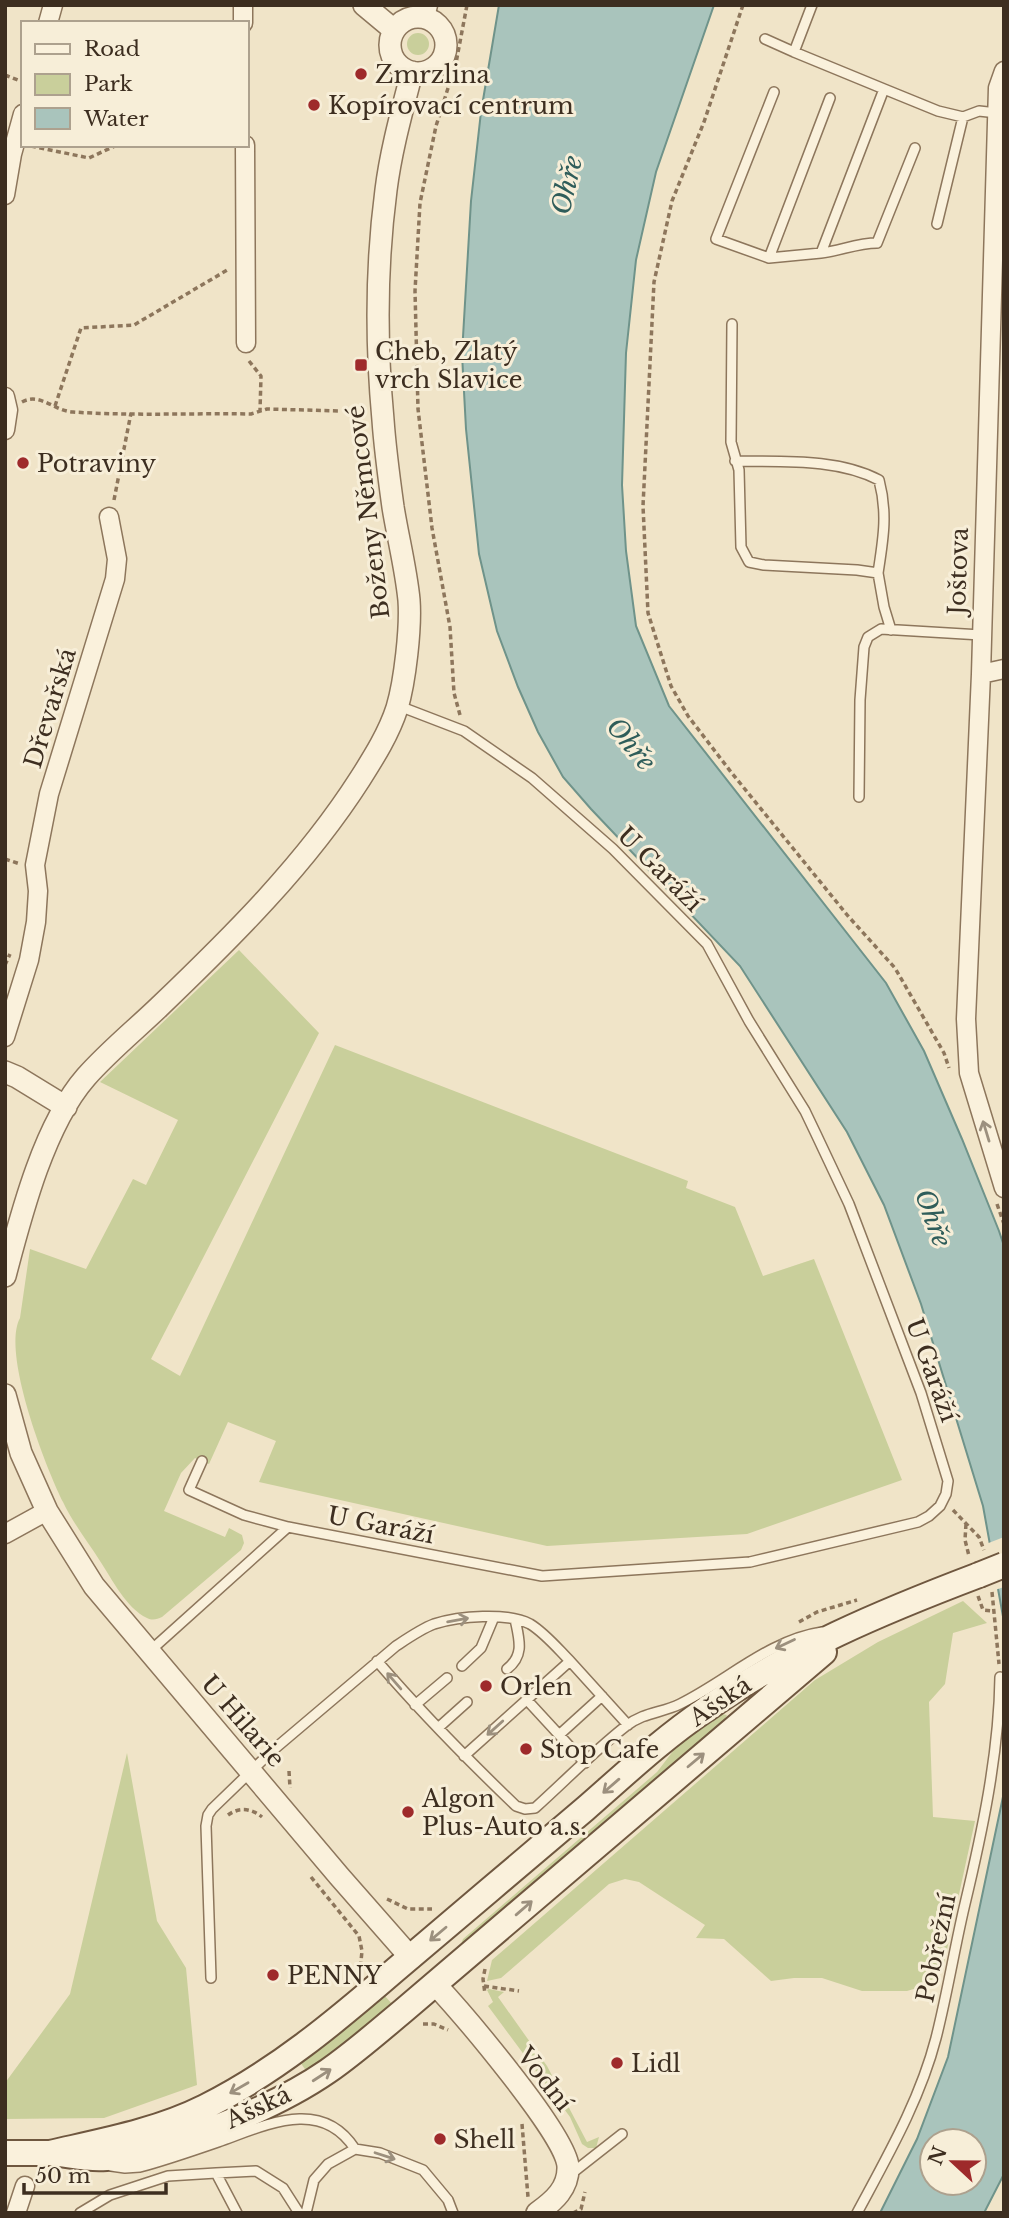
<svg xmlns="http://www.w3.org/2000/svg" width="1009" height="2218" viewBox="0 0 1009 2218" font-family="'Libre Baskerville',serif">
<rect width="100%" height="100%" fill="#f0e4c8"/>
<path fill="#c9cf9b" d="M407 44a11 11 0 1 1 22 0a11 11 0 1 1-22 0Z
M239 950 319 1033 151 1359 180 1376 335 1045 688 1181 686 1188 735 1207 763 1276 814 1259 902 1480 747 1534 547 1546 259 1482 276 1441 228 1422 209 1464 195 1458 181 1473 164 1511 225 1537 229 1528 242 1535 244 1543 241 1550 162 1617C157 1619 153 1621 147 1618 126 1608 112 1579 100 1561 88 1542 73 1523 63 1502 46 1468 1 1353 20 1318L30 1249 86 1269 133 1179 146 1185 178 1120 100 1082Z
M963 1601 987 1623 953 1633 945 1684 929 1702 933 1817 975 1821 944 1963 936 1977 920 1987 907 1991H862L822 1978H794L771 1981 724 1939 696 1938 705 1925 639 1882 625 1879 609 1884 501 1978 487 1981 492 1960 815 1680 878 1642Z
M722 1714 727 1715 722 1724 464 1944H461L463 1939 657 1772 680 1742Z
M127 1753 157 1921 186 1968 197 2085 104 2118 5 2119V2083L70 1994Z
M489 1989 504 1992 498 1997 547 2066 587 2142 599 2137 596 2148H588L582 2144 570 2117 488 2006 493 2002 487 1990Z
M384 1995 393 2005 307 2072 300 2062Z"/>
<path fill="#a9c4bc" stroke="#6f938a" stroke-width="2" fill-rule="evenodd" d="M499 5H714L656 172 636 260 626 353 622 485 626 551 636 626 669 706 886 983 924 1051 962 1139 999 1231 1004 1246V1622L983 1506 921 1304 884 1205 847 1132 740 966 591 809 563 777 538 732 518 687 497 631 479 554 466 429 462 354 471 201 481 112Z
M1004 1792V2174L984 2213H880L917 2139 948 2057ZM932 2141H974V2183H932Z"/>
<path fill="#f0e4c8" d="M1004 1537V1587L995 1590 986 1544Z"/>
<g fill="none" stroke-linecap="round" stroke-linejoin="round">
<defs>
<path id="service" d="M812 5 794 52 884 89
M765 39 794 52
M774 92 716 239 769 258 821 253 884 89 938 111 963 117 979 111 997 113
M937 224 963 117
M821 253C840 251 857 243 877 243L915 148
M769 258 830 98
M732 324 731 442 739 470 741 547 749 562 764 565 857 570 878 573 884 607 891 630
M735 461C782 462 837 458 879 480 888 514 883 540 878 573
M859 797 860 700 864 647 868 637 881 629 981 635
M288 1527 542 1576 750 1562 918 1522 929 1516 940 1506 946 1494 948 1481 921 1393 849 1204 816 1134 805 1111 749 1021 707 944 613 849 532 778 464 731 399 706
M150 1651 288 1527 244 1515 189 1490 202 1461
M377 1661C421 1712 467 1759 516 1806L525 1809 535 1808C565 1781 594 1751 626 1726 644 1712 662 1713 680 1704 727 1681 769 1640 822 1632
M570 1661 628 1725
M462 1666 481 1648 494 1617
M507 1669C525 1655 519 1639 515 1619
M527 1700 585 1763
M415 1705 447 1678
M438 1728 467 1702
M559 1735 602 1696
M211 1978 206 1826 208 1815 212 1809 272 1751 396 1646C408 1638 421 1629 434 1624 459 1616 507 1612 530 1624 545 1633 558 1649 570 1661L464 1756
M111 2166 125 2168 140 2167C166 2160 192 2151 218 2142 264 2126 321 2096 355 2149
M571 2174 622 2134
M80 2213 110 2195 168 2176 216 2173
M237 2213 216 2173 256 2171 283 2188 299 2213
M306 2213 314 2180 328 2164 355 2149 380 2153 423 2170 448 2200 453 2213
M857 2213C887 2157 920 2100 936 2038 947 1995 954 1951 964 1908 982 1833 999 1754 1000 1677"/>
<path id="minor" d="M243 5V23
M425 17 428 5
M48 23 53 5
M1004 71 998 88 981 674 966 1019 969 1073 1004 1188
M245 145 246 343
M5 195 12 154 23 114
M5 397 8 410 5 430
M981 674 1004 669
M5 1037 29 960 36 922 38 891 35 865 49 794 115 579 117 559 109 517
M5 1534 47 1511
M16 2213 25 2186"/>
<path id="tertiary" d="M364 5 394 30
M390 45a28 28 0 1 1 56 0a28 28 0 1 1-56 0Z
M5 1072 17 1077 66 1107
M5 1276C21 1215 44 1125 86 1077 108 1052 135 1030 159 1007 232 937 305 865 360 779 374 757 389 733 397 708 405 681 411 628 409 600 406 569 398 538 393 507 389 478 385 449 383 420 376 344 376 266 386 190 391 150 402 111 412 72
M5 1395 21 1453 47 1511 94 1586 339 1876 411 1958
M435 1984C461 2012 565 2133 568 2166 569 2188 554 2201 537 2213"/>
<path id="secondary" d="M5 2153C19 2153 34 2153 48 2153 68 2154 86 2160 106 2158 169 2152 276 2107 328 2071 354 2053 379 2031 403 2011L824 1652
M50 2153C102 2141 157 2131 205 2107 275 2072 335 2022 394 1971 458 1917 521 1863 585 1809 624 1775 662 1739 705 1710 788 1651 884 1611 979 1575"/>
</defs>
<use href="#service" stroke="#8d765c" stroke-width="12"/>
<use href="#minor" stroke="#8d765c" stroke-width="21"/>
<use href="#tertiary" stroke="#8d765c" stroke-width="24"/>
<use href="#secondary" stroke="#6f573f" stroke-width="28"/>
<path stroke="#8d765c" stroke-width="3.5" stroke-dasharray="5 3.5" stroke-linecap="butt" d="M743 5 704 122 672 201 654 282 643 506 648 613 671 686 688 716 731 772 848 916 895 968 944 1053 949 1068
M5 75 23 82
M31 146 89 158 117 145
M249 361 261 376 260 411
M22 402C40 392 54 411 73 412 132 416 192 413 251 414L267 409 340 411
M55 406 81 328 134 325 229 269
M114 500 131 413
M460 715 454 693 450 627 432 528 418 409 415 291 420 203 436 126 456 63 467 5
M5 859 20 864
M5 965 10 954
M997 1204 1004 1224
M953 1510 979 1537 984 1550
M966 1524 965 1540 969 1556
M992 1592 999 1664
M978 1596 983 1610 994 1611
M799 1622 817 1612 857 1600
M289 1771 290 1788
M228 1815C239 1807 251 1808 262 1817
M311 1877 359 1936 362 1951 360 1971
M387 1899 408 1909H432
M485 1969 483 1979 485 1994
M484 1986 519 1991
M423 2024H434L448 2030
M522 2124 528 2197
M573 2213 581 2209 585 2192"/>
<use href="#service" stroke="#faf1dc" stroke-width="9"/>
<use href="#minor" stroke="#faf1dc" stroke-width="18"/>
<use href="#tertiary" stroke="#faf1dc" stroke-width="21"/>
<use href="#secondary" stroke="#faf1dc" stroke-width="24"/>
<defs>
<path id="secondary-bridge" d="M979 1575 1004 1565"/>
</defs>
<use href="#secondary-bridge" stroke="#6f573f" stroke-width="28" stroke-linecap="butt"/>
<use href="#secondary-bridge" stroke="#faf1dc" stroke-width="24"/>
</g>
<defs><path id="oneway-shaft" d="M-6 0H5M1.5-3L5.5 0L1.5 3" fill="none" stroke-width="1.6" stroke-linecap="round" stroke-linejoin="round" transform="scale(1.75)"/></defs>
<g stroke="#9c907e">
<use href="#oneway-shaft" transform="translate(986 1131) rotate(-107)"/>
<use href="#oneway-shaft" transform="translate(458 1620) rotate(-10)"/>
<use href="#oneway-shaft" transform="translate(785 1644) rotate(155)"/>
<use href="#oneway-shaft" transform="translate(394 1681) rotate(-131)"/>
<use href="#oneway-shaft" transform="translate(495 1728) rotate(138)"/>
<use href="#oneway-shaft" transform="translate(696 1760) rotate(-40)"/>
<use href="#oneway-shaft" transform="translate(611 1786) rotate(139)"/>
<use href="#oneway-shaft" transform="translate(524 1908) rotate(-41)"/>
<use href="#oneway-shaft" transform="translate(438 1934) rotate(140)"/>
<use href="#oneway-shaft" transform="translate(322 2075) rotate(-33)"/>
<use href="#oneway-shaft" transform="translate(239 2088) rotate(150)"/>
<use href="#oneway-shaft" transform="translate(385 2156) rotate(18)"/>
</g>
<g fill="#9e2a2b" stroke="#f7eed8" stroke-width="2.5">
<circle cx="361" cy="74" r="7"/>
<circle cx="314" cy="105" r="7"/>
<rect x="354" y="358" width="14" height="14" rx="3.5"/>
<circle cx="23" cy="463" r="7"/>
<circle cx="486" cy="1686" r="7"/>
<circle cx="526" cy="1749" r="7"/>
<circle cx="408" cy="1812" r="7"/>
<circle cx="273" cy="1975" r="7"/>
<circle cx="617" cy="2063" r="7"/>
<circle cx="440" cy="2139" r="7"/>
</g>
<g text-anchor="middle" dominant-baseline="central" stroke-width="6" stroke-linejoin="round" paint-order="stroke">
<g font-size="24" fill="#3d2e20" stroke="#f7eed8" text-anchor="start">
<text x="375" y="74">Zmrzlina</text>
<text x="328" y="105">Kopírovací centrum</text>
<text x="375" y="351">Cheb, Zlatý<tspan x="375" dy="28">vrch Slavice</tspan></text>
<text x="37" y="463">Potraviny</text>
<text x="500" y="1686">Orlen</text>
<text x="540" y="1749">Stop Cafe</text>
<text x="422" y="1798">Algon<tspan x="422" dy="28">Plus-Auto a.s.</tspan></text>
<text x="287" y="1975">PENNY</text>
<text x="631" y="2063">Lidl</text>
<text x="454" y="2139">Shell</text>
</g>
<g font-size="24" fill="#3d2e20" stroke="#f7eed8">
<text transform="translate(368 512) rotate(-97)">Boženy Němcové</text>
<text transform="translate(958 571) rotate(-88)">Joštova</text>
<text transform="translate(50 708) rotate(-73)">Dřevařská</text>
<text transform="translate(660 869) rotate(45)">U Garáží</text>
<text transform="translate(932 1370) rotate(70)">U Garáží</text>
<text transform="translate(381 1525) rotate(11)">U Garáží</text>
<text transform="translate(720 1701) rotate(-34)">Ašská</text>
<text transform="translate(243 1721) rotate(49)">U Hilarie</text>
<text transform="translate(936 1948) rotate(-78)">Pobřežní</text>
<text transform="translate(545 2079) rotate(52)">Vodní</text>
<text transform="translate(258 2107) rotate(-25)">Ašská</text>
</g>
<g font-size="26" font-style="italic" fill="#2f5d5a" stroke="#f7eed8">
<text transform="translate(567 185) rotate(-77)">Ohře</text>
<text transform="translate(631 744) rotate(50)">Ohře</text>
<text transform="translate(933 1218) rotate(70)">Ohře</text>
</g>
</g>
<rect width="1009" height="2218" fill="none" stroke="#3d2e20" stroke-width="14"/>
<rect x="21" y="21" width="228" height="126" fill="#f7eed8" stroke="#ada18e" stroke-width="2"/>
<rect x="35" y="44" width="35" height="10" fill="#faf1dc" stroke="#ada18e" stroke-width="2"/>
<text x="84" y="56" font-size="21" fill="#3d2e20">Road</text>
<rect x="35" y="74" width="35" height="21" fill="#c9cf9b" stroke="#ada18e" stroke-width="2"/>
<text x="84" y="91" font-size="21" fill="#3d2e20">Park</text>
<rect x="35" y="108" width="35" height="21" fill="#a9c4bc" stroke="#ada18e" stroke-width="2"/>
<text x="84" y="126" font-size="21" fill="#3d2e20">Water</text>
<g transform="translate(953 2162) rotate(292)"><circle r="33" fill="#f7eed8" stroke="#ada18e" stroke-width="2"/>
<path d="M0-5L12 26L0 18L-12 26Z" fill="#9e2a2b"/>
<text y="-10" font-size="19" font-weight="bold" text-anchor="middle" fill="#3d2e20">N</text>
</g>
<path d="M24 2183v10h142v-10" fill="none" stroke="#3d2e20" stroke-width="3.5"/>
<text x="35" y="2183" font-size="21" fill="#3d2e20" stroke="#f7eed8" stroke-width="5" paint-order="stroke">50 m</text>
</svg>
